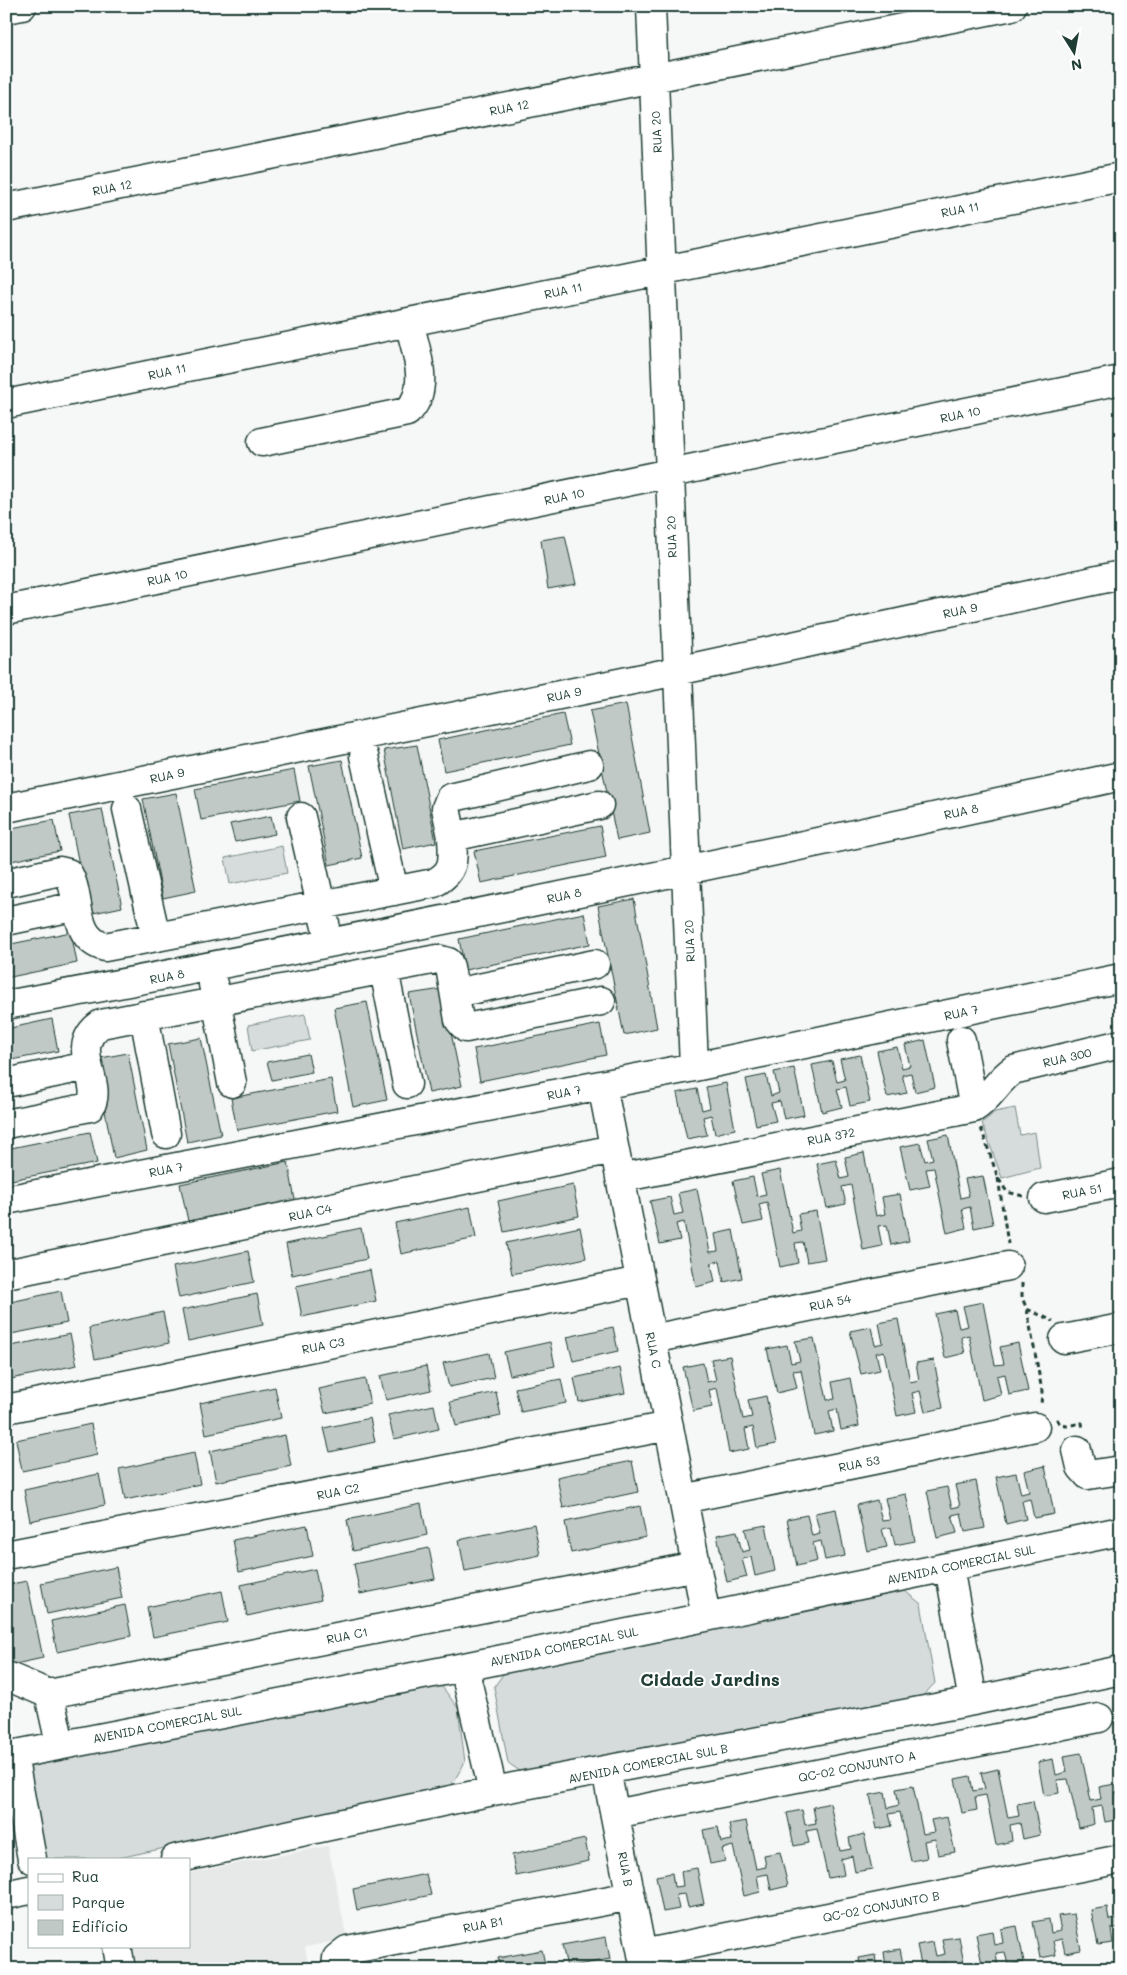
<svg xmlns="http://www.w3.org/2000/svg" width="1127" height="1975" viewBox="0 0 1127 1975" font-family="Mali,sans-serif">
<rect width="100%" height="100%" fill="#f6f7f7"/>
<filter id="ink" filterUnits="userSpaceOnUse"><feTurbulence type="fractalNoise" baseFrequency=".02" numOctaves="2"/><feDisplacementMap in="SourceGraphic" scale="10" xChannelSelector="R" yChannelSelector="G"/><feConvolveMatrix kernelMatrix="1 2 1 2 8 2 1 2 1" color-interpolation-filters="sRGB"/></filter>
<g filter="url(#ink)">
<path fill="#e6e9e8" d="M328 1846 347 1939 305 1947 309 1969H134L129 1946H189V1873Z"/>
<path fill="#d6dcdb" stroke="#7a8c88" d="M282 846 287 873 230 884 225 858Z
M305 1014 310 1040 252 1051 248 1025Z
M1015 1108 1020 1135 1035 1132 1040 1168 1002 1178 982 1123 995 1112Z
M900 1587 921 1604 935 1683 917 1702 529 1777 508 1763 494 1687 509 1666Z
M440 1684 458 1708 465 1762 451 1786 114 1859H38L21 1782 30 1767 89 1752Z"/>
<path fill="#c0c9c6" stroke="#1f3d34" d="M565 536 576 584 548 589 541 540Z
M626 704 650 833 617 840 590 711Z
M563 714 570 745 444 771 438 740Z
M417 745 436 842 403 849 384 750Z
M342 760 362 858 329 865 309 766Z
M294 770 300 801 201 820 195 789Z
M176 793 196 891 163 898 143 799Z
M102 809 122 907 89 914 69 815Z
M271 816 275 834 235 842 230 824Z
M54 820 60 851 6 862V829Z
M600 826 606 857 481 883 474 851Z
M634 899 657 1028 624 1035 598 906Z
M584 913 590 944 465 970 459 939Z
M71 932 77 963 6 978V945Z
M442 989 462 1086 429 1093 409 994Z
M367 1002 387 1100 353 1107 334 1008Z
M52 1019 58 1051 6 1061V1029Z
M600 1024 606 1055 480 1081 474 1049Z
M201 1038 221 1135 187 1142 168 1044Z
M925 1040 935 1087 915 1092 911 1073 902 1075 907 1093 887 1097 877 1051 897 1047 902 1068 910 1066 905 1045Z
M128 1053 147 1150 114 1158 95 1059Z
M308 1054 312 1072 272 1080 267 1062Z
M860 1055 870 1102 850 1106 846 1087 837 1089 842 1107 822 1112 812 1065 832 1061 837 1082 845 1080 840 1059Z
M794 1068 804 1115 784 1119 780 1101 771 1103 776 1121 756 1125 746 1079 766 1075 771 1096 779 1093 774 1072Z
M331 1079 337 1111 237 1130 231 1098Z
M726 1083 735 1129 715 1134 711 1115 703 1117 707 1135 687 1139 677 1093 697 1089 702 1110 710 1108 706 1087Z
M90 1132 97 1163 6 1181V1149Z
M948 1135 960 1198 969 1196 965 1179 983 1176 993 1224 974 1228 970 1207 962 1209 966 1228 947 1233 934 1168 926 1169 930 1186 910 1190 900 1147 920 1143 925 1161 933 1159 928 1139Z
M864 1153 876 1216 885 1214 882 1197 900 1194 909 1241 891 1245 887 1225 878 1226 882 1246 863 1250 851 1185 842 1187 846 1204 827 1208 817 1164 836 1160 841 1179 849 1177 845 1157Z
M288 1162 295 1200 188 1221 180 1184Z
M780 1170 793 1233 801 1231 798 1214 816 1211 825 1259 807 1262 803 1242 795 1243 798 1263 780 1267 767 1202 759 1204 763 1221 743 1225 733 1181 753 1177 757 1196 766 1194 761 1174Z
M573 1185 579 1216 504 1232 498 1201Z
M697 1189 710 1252 718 1251 715 1234 733 1230 742 1278 724 1282 720 1261 711 1263 715 1282 696 1287 684 1222 676 1224 680 1240 660 1244 650 1201 670 1197 674 1215 683 1213 678 1193Z
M470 1207 476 1238 401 1254 395 1223Z
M580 1227 586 1258 512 1274 506 1243Z
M361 1228 367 1259 292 1275 286 1244Z
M248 1251 254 1282 179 1298 173 1267Z
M370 1270 376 1301 302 1317 296 1286Z
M61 1291 67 1323 6 1335V1303Z
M257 1294 263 1325 188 1341 182 1310Z
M983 1302 995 1365 1004 1364 1000 1347 1018 1343 1028 1391 1009 1395 1005 1374 997 1376 1001 1395 982 1400 969 1335 961 1337 965 1353 945 1358 935 1314 955 1310 959 1328 968 1326 963 1306Z
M163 1312 169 1343 95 1359 89 1328Z
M898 1319 910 1382 919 1380 916 1363 934 1360 943 1408 925 1412 920 1391 912 1393 916 1412 897 1416 884 1351 876 1353 880 1370 861 1374 850 1331 871 1327 875 1345 883 1343 879 1323Z
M613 1327 618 1351 573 1361 567 1337Z
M70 1334 77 1365 6 1380V1347Z
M814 1338 827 1400 835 1399 832 1382 850 1378 859 1426 841 1430 837 1409 829 1411 833 1431 814 1435 801 1370 793 1371 797 1388 777 1393 767 1349 787 1345 791 1363 800 1361 795 1341Z
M550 1342 555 1366 510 1375 504 1352Z
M489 1353 494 1378 449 1387 443 1363Z
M730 1356 743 1419 752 1417 748 1400 766 1396 776 1444 757 1448 753 1427 745 1429 749 1449 729 1453 717 1388 709 1390 712 1407 693 1411 683 1367 703 1363 707 1382 716 1380 711 1359Z
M426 1366 431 1390 386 1400 380 1376Z
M620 1368 625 1393 579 1402 574 1378Z
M365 1379 370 1404 325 1413 319 1389Z
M561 1379 566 1403 521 1412 515 1388Z
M275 1387 281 1418 206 1434 200 1403Z
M496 1392 501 1416 456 1426 450 1402Z
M434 1405 439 1429 394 1439 388 1415Z
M370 1418 375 1442 330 1452 324 1428Z
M91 1424 97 1455 22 1471 16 1440Z
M285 1435 291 1466 216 1482 210 1451Z
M194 1453 200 1484 125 1500 119 1469Z
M632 1461 638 1492 563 1508 557 1477Z
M1045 1466 1054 1514 1034 1518 1030 1499 1022 1501 1026 1519 1006 1524 996 1477 1016 1473 1021 1494 1029 1492 1024 1471Z
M99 1474 105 1505 30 1521 24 1490Z
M976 1481 985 1528 965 1532 961 1513 952 1515 957 1533 937 1538 927 1491 947 1487 952 1508 960 1506 955 1485Z
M906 1494 915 1541 895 1545 891 1527 882 1529 887 1547 867 1551 857 1505 877 1500 882 1521 890 1520 885 1498Z
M421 1504 427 1535 353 1551 347 1520Z
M640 1506 646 1537 571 1553 565 1522Z
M836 1509 845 1556 825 1560 821 1541 813 1543 817 1561 797 1566 787 1519 807 1515 812 1536 820 1534 815 1513Z
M534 1524 540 1555 465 1571 459 1540Z
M307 1525 313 1556 239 1572 233 1540Z
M766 1525 775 1571 755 1576 751 1557 742 1559 747 1577 727 1582 717 1535 737 1531 742 1552 750 1550 745 1529Z
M429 1548 435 1579 360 1594 354 1564Z
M116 1567 122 1598 47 1614 41 1583Z
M315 1569 321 1600 247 1616 241 1585Z
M27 1581 43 1658 6 1666V1585Z
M222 1591 228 1622 153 1637 147 1607Z
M125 1605 131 1636 57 1652 51 1621Z
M1081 1753 1091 1801 1101 1799 1099 1787 1115 1784 1121 1819 1105 1822 1102 1806 1092 1808 1094 1824 1079 1828 1068 1779 1057 1780 1059 1793 1044 1796 1038 1762 1053 1759 1056 1775 1067 1772 1064 1756Z
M998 1769 1008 1818 1019 1816 1017 1804 1033 1801 1040 1835 1023 1839 1020 1823 1010 1825 1012 1841 996 1845 986 1795 975 1797 977 1810 962 1813 955 1779 970 1776 973 1791 985 1789 981 1773Z
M913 1786 923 1834 934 1832 931 1820 947 1817 955 1852 938 1855 935 1839 924 1841 927 1858 911 1861 900 1812 889 1814 892 1826 877 1829 870 1795 885 1792 888 1808 899 1805 896 1789Z
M830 1803 840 1851 851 1849 849 1838 864 1834 872 1869 855 1872 852 1856 841 1859 844 1875 828 1878 817 1829 806 1831 809 1843 794 1846 787 1813 802 1810 805 1825 816 1823 813 1807Z
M746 1821 756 1869 766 1867 764 1855 780 1852 788 1886 771 1890 768 1874 757 1876 760 1892 744 1896 733 1846 722 1849 725 1861 710 1864 703 1830 718 1827 721 1842 732 1840 729 1824Z
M585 1839 589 1861 516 1876 512 1855Z
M697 1868 704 1904 688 1907 685 1894 676 1895 679 1909 663 1912 656 1876 672 1873 674 1887 683 1886 681 1871Z
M426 1874 431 1895 357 1910 353 1889Z
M1121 1903V1932L1120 1927 1111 1929 1113 1943 1098 1945 1091 1910 1107 1907 1109 1920 1118 1919 1116 1904Z
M1074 1914 1081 1950 1065 1953 1062 1939 1053 1941 1056 1955 1040 1958 1033 1922 1049 1919 1051 1933 1061 1931 1058 1916Z
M1017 1926 1024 1962 1008 1965 1005 1952 996 1953 998 1967 983 1969 976 1934 992 1931 994 1945 1003 1943 1001 1929Z
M606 1937 610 1959 567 1967 562 1945Z
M959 1937 965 1969H948L946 1962 937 1964 938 1969H922L917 1945 933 1942 936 1956 945 1954 942 1939Z
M900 1949 904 1969H861L859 1958 875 1955 877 1969 886 1967 884 1952Z
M542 1950 546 1969H501L498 1958Z
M479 1962 480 1969H439Z
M841 1963 842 1969H826L825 1965Z"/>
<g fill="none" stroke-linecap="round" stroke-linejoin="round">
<defs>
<path id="minor" d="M651 6 694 1067
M6 9 22 6
M6 208 1012 6
M6 404 1121 177
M262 442 407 412C432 389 415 349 409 322
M6 610 1121 380
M364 756 394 891
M6 808 677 671 1121 575
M127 809 156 937
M301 817 325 923
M452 837 446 808 450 798 589 765
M6 883 60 871 68 873C82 897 71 938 105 947L434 883C456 871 453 859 452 837L599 805
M6 921 77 906
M384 970 407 1084
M213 984 232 1083
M455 993 595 964
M6 1005C379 936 750 858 1121 776
M144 1015 166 1134
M6 1083 88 1066
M602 1085 706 1616
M974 1108C990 1098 997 1081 1013 1070L1121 1044
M6 1124 90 1107C105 1082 66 1048 101 1024L437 959 448 962 450 967 459 1020 466 1028 601 1001
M620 1178 974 1108 961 1040
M1044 1198 1121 1183
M6 1200 694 1067 1121 978
M6 1274 614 1149
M652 1339 1008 1266
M1064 1339 1121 1328
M6 1409 640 1281
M1077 1450 1081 1467 1088 1475 1121 1470
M683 1499 1035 1427
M6 1555 669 1426
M949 1567 973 1701
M464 1667 493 1791
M9 1677 49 1694
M60 1744 49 1694 696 1566
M13 1755 32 1859
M6 1756 464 1667 1121 1531
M606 1770 645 1969
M615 1814 1099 1718
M175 1859 493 1791 973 1701 1121 1670
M6 1895 29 1890
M117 1946 121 1969
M642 1954 1121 1859
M336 1969 337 1958 347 1950 631 1896"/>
</defs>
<use href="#minor" stroke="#1f3d34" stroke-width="31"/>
<path stroke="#1f3d34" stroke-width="3" stroke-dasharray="5 4" stroke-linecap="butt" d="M981 1128 998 1178 1007 1192 1023 1196
M998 1178 1008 1244
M1022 1283V1298L1027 1309 1053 1321
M1027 1309 1042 1391 1041 1406
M1057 1419 1060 1424 1066 1426 1082 1423 1083 1429"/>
<use href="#minor" stroke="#fff" stroke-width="28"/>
</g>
</g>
<g text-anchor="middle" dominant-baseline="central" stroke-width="4" stroke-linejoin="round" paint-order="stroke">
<g font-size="12" fill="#1f3d34" stroke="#fff">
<text transform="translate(509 107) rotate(-11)">RUA 12</text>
<text transform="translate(656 132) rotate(-93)">RUA 20</text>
<text transform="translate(112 187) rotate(-11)">RUA 12</text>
<text transform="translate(960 209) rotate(-11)">RUA 11</text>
<text transform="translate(563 290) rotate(-12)">RUA 11</text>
<text transform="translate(167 371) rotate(-12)">RUA 11</text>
<text transform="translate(960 414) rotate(-12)">RUA 10</text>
<text transform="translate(564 496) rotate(-12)">RUA 10</text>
<text transform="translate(671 537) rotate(-92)">RUA 20</text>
<text transform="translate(167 577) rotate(-12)">RUA 10</text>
<text transform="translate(960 610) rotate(-12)">RUA 9</text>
<text transform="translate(564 694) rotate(-12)">RUA 9</text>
<text transform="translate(167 775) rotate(-12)">RUA 9</text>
<text transform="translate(961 811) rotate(-12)">RUA 8</text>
<text transform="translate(564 895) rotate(-12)">RUA 8</text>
<text transform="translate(689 941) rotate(-93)">RUA 20</text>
<text transform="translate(167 976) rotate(-11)">RUA 8</text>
<text transform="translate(961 1012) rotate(-12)">RUA 7</text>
<text transform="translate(1067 1057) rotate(-13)">RUA 300</text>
<text transform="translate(564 1092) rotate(-11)">RUA 7</text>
<text transform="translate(831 1136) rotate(-11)">RUA 372</text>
<text transform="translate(166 1169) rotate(-11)">RUA 7</text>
<text transform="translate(1082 1191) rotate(-11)">RUA 51</text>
<text transform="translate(310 1212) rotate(-12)">RUA C4</text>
<text transform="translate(830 1302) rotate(-12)">RUA 54</text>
<text transform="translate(323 1345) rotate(-11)">RUA C3</text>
<text transform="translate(654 1350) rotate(79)">RUA C</text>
<text transform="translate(859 1463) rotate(-11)">RUA 53</text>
<text transform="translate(338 1491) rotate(-11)">RUA C2</text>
<text transform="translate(961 1564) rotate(-12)">AVENIDA COMERCIAL SUL</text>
<text transform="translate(347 1635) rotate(-11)">RUA C1</text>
<text transform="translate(564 1646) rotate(-12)">AVENIDA COMERCIAL SUL</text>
<text transform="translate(167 1724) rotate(-11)">AVENIDA COMERCIAL SUL</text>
<text transform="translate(648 1763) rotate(-11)">AVENIDA COMERCIAL SUL B</text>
<text transform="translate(857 1766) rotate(-11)">QC-02 CONJUNTO A</text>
<text transform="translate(626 1869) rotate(79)">RUA B</text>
<text transform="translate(881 1906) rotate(-11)">QC-02 CONJUNTO B</text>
<text transform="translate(483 1924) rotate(-11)">RUA B1</text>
</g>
<g font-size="18" font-weight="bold" fill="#1f3d34" stroke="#fff">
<text x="710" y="1679">Cidade Jardins</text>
</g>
</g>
<rect width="1127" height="1975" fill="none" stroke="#fff" stroke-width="25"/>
<rect x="12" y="12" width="1102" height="1950" fill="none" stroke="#1f3d34" stroke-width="2" filter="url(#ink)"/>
<rect x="28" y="1858" width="162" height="90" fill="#ffffff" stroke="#a5b1ae"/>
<rect x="38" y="1874" width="25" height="8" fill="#ffffff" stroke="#a5b1ae"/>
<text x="72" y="1882" font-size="15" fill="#1f3d34">Rua</text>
<rect x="38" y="1895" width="25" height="15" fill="#d6dcdb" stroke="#a5b1ae"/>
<text x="72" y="1908" font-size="15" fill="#1f3d34">Parque</text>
<rect x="38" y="1920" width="25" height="15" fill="#c0c9c6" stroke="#a5b1ae"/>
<text x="72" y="1932" font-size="15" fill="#1f3d34">Edifício</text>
<g transform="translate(1074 52) rotate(169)" stroke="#ffffff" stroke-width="4" paint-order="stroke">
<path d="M0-4L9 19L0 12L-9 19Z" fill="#1f3d34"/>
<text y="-8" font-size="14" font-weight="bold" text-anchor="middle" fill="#1f3d34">N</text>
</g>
</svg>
